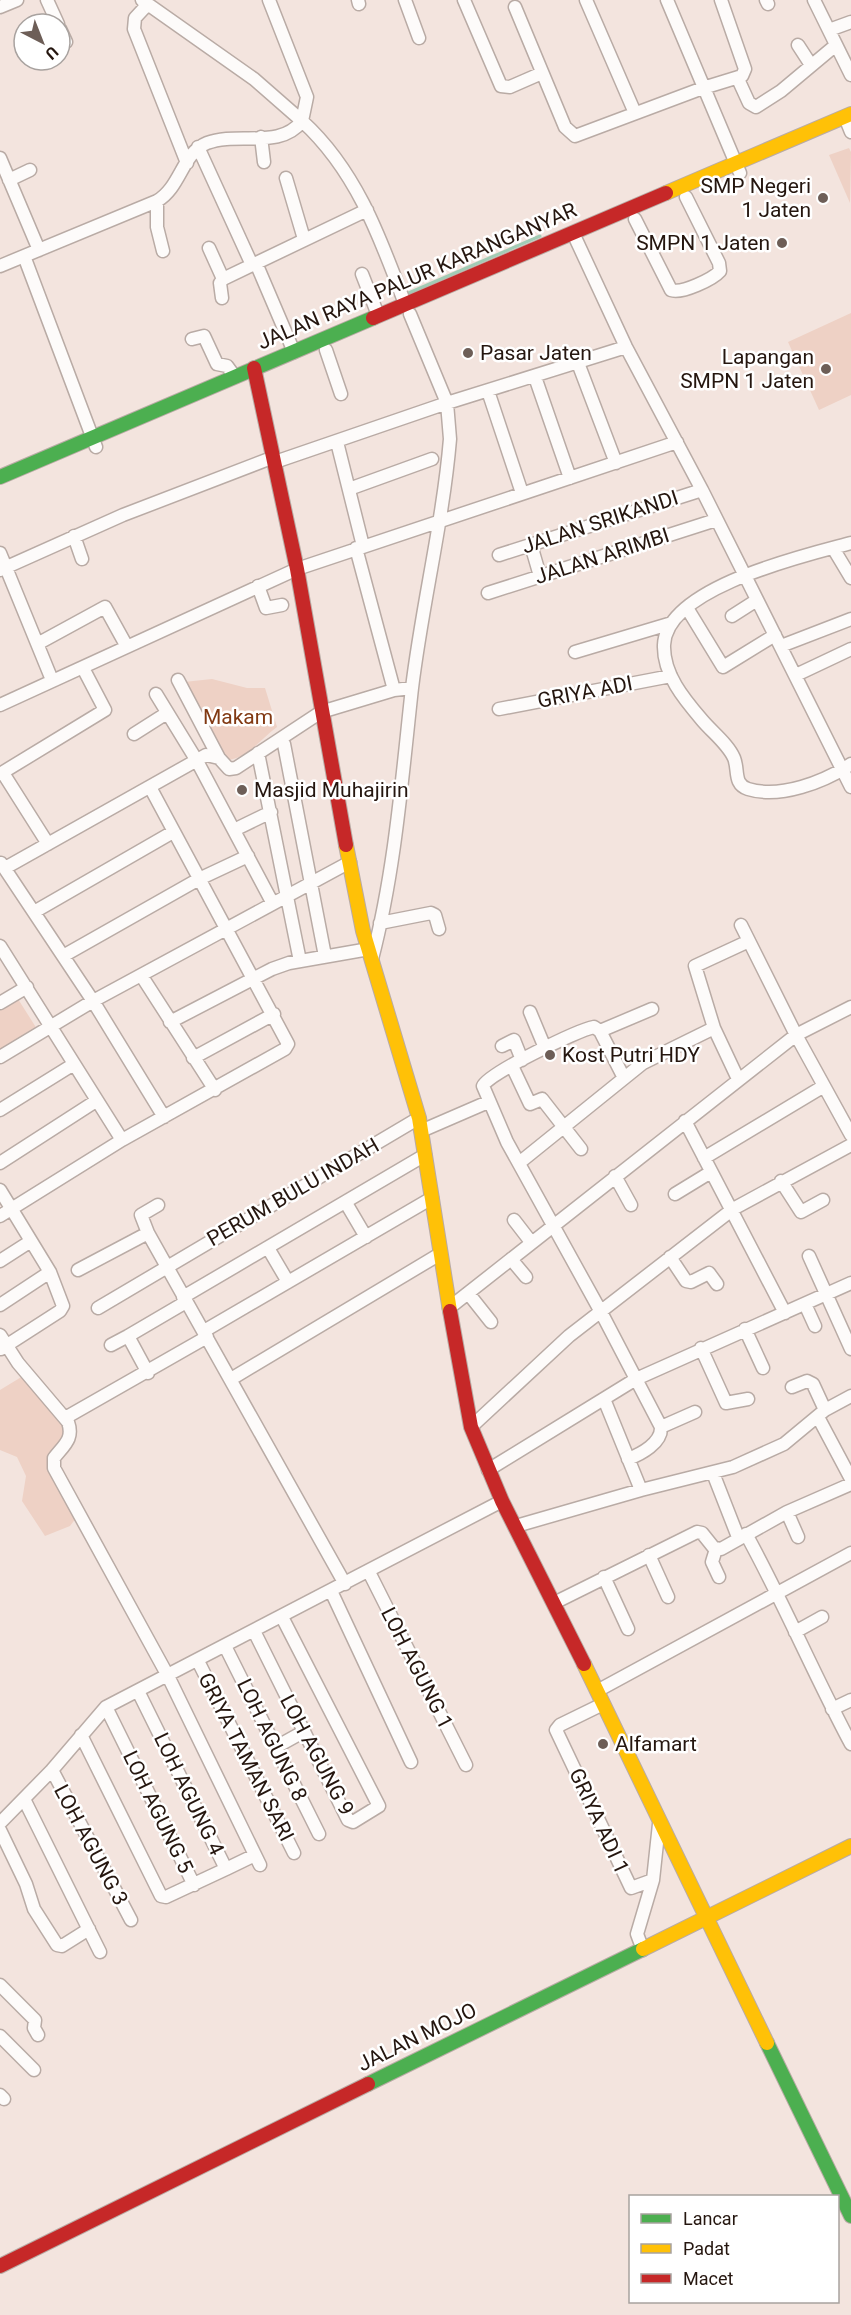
<svg xmlns="http://www.w3.org/2000/svg" width="851" height="2315" viewBox="0 0 851 2315" font-family="Roboto,sans-serif">
<rect width="100%" height="100%" fill="#f3e4de"/>
<path fill="#eed1c5" d="M849 148 851 152 850 203 829 155Z
M851 313V395L819 410 788 342Z
M212 679 247 688H265L277 727C259 740 250 757 228 760L184 682Z
M18 999 37 1029 0 1052V1010Z
M23 1376C33 1387 66 1419 65 1432 63 1443 54 1453 49 1461L76 1518 70 1526 45 1536 22 1501 26 1476 17 1457 0 1450V1390Z"/>
<g fill="none" stroke-linecap="round" stroke-linejoin="round">
<path stroke="#a1ccb5" stroke-width="3" d="M404 295 540 236"/>
<defs>
<path id="street" d="M47 0 58 24
M269 0 307 97 302 121C356 170 380 237 405 304
M358 0 359 4
M405 0 419 38
M464 0 501 86 510 87 542 73
M586 0 635 113
M667 0 740 173
M766 0 768 4
M814 0 851 75
M148 4 135 18 134 29 187 163
M0 7 17 0
M515 7 565 127 575 136 703 88 742 76 745 69 721 0
M60 29 66 42
M829 30 851 22
M798 45 811 65
M738 79 749 103 756 107 781 91 836 45
M845 117 851 132
M261 137 264 162
M198 147 252 265
M0 158 39 250
M286 178 304 239
M9 180 30 170
M157 201V227L163 251
M635 219 671 290C682 294 713 279 720 271L719 263 686 197
M573 233 626 347 702 490 851 787
M209 248 223 279
M24 256 96 447
M256 263 294 352
M0 266 157 201C181 187 182 153 207 143 238 131 280 150 302 121L254 79 142 0
M362 274 378 315
M222 298 220 283 223 279 367 210
M192 339 204 336 217 364 227 366 235 377
M326 350 341 394
M578 363 616 463
M535 377 570 478
M488 391 522 493
M337 442 363 546
M275 462 447 403 626 347
M349 489 432 459
M74 536 82 559
M851 543C807 555 666 587 664 645 663 674 684 699 702 720 712 732 728 744 734 758 739 770 733 784 748 789 780 799 824 782 851 764
M531 545 540 576
M356 548 394 690 412 688
M833 548 851 578
M0 553 52 680
M499 555 702 490
M0 570 123 515 274 457
M258 586 266 608 282 605
M488 593 716 520
M687 608 723 667 775 635
M732 616 757 600
M39 643 105 607 126 645
M781 646 851 619
M575 652 672 623
M796 675 851 649
M178 680 219 758
M156 694 197 761 272 902
M0 705 297 569 677 442
M499 709 671 676
M134 734 167 713
M284 744 325 956
M258 753 300 961
M3 773 48 844
M0 774 105 710 83 668
M234 830 271 812
M1 863 93 1001 164 1117
M5 868 206 755 219 758 229 769 236 768 321 712 394 690
M34 912 173 832
M380 923 431 913 435 915 439 929
M741 925 796 1035 851 1135
M0 946 122 1140
M63 956 199 879 248 856
M372 959C395 871 402 778 412 688 422 605 443 522 450 439L447 403 410 314
M141 975 215 1090
M0 1003 27 987
M530 1012 545 1048
M170 1022 272 969 289 963 369 949
M600 1031 652 1009
M502 1046 514 1040 522 1060
M0 1057 93 1001 350 862
M193 1058 274 1014
M512 1066 530 1104 542 1099 581 1149
M624 1078 600 1031 594 1027C578 1030 487 1074 483 1086L507 1142 601 1312 661 1427C662 1443 641 1454 628 1459
M738 1079 714 1028 695 966 749 941
M0 1110 74 1064
M685 1121 785 1313
M421 1131 488 1102
M704 1158 824 1086
M0 1163 96 1101
M519 1163 643 1063 714 1028
M615 1176 631 1205
M781 1181 801 1212 823 1200
M0 1190 50 1272 63 1306 60 1311 1 1349
M675 1194 711 1172
M346 1203 366 1237
M158 1205 141 1215 148 1233 345 1584
M0 1216 122 1140 285 1049 288 1044 150 787
M514 1220 531 1242
M268 1248 288 1282
M809 1256 851 1349
M670 1257 686 1281 691 1282 709 1273 717 1284
M511 1259 526 1277
M0 1261 31 1241
M78 1270 148 1233
M468 1293 491 1322
M183 1297 425 1155
M805 1304 815 1326
M0 1305 50 1272
M98 1308 419 1118
M449 1308 796 1035 851 1007
M745 1329 763 1368
M204 1331 432 1198
M0 1335 18 1363 68 1422C74 1439 64 1445 54 1458V1468L168 1676 260 1865
M128 1336 186 1302
M111 1345 128 1336 148 1373
M701 1348 726 1403 748 1399
M231 1379 440 1254
M792 1387 807 1381 813 1384 825 1410
M604 1399 641 1490
M818 1417 851 1479
M65 1418 207 1337
M471 1427 569 1336 733 1209 851 1145
M661 1427 695 1412
M488 1470 636 1379 851 1283
M713 1473 738 1537
M787 1512 798 1537
M516 1526 641 1490 733 1467 784 1444 825 1410 851 1396
M746 1534C784 1603 814 1675 851 1744
M716 1549 712 1562 719 1577
M649 1555 668 1597
M369 1572 466 1765
M604 1577 628 1629
M331 1591 411 1762
M554 1603 697 1532 702 1533 714 1548 721 1549 787 1512 851 1484
M254 1631 348 1820 353 1822 379 1806 282 1617
M795 1632 822 1617
M225 1646 319 1834
M198 1661 294 1853
M138 1691 226 1869 255 1855
M597 1691 851 1553
M603 1704 560 1725 556 1730 631 1888 653 1880
M106 1707 194 1885
M832 1709 851 1700
M81 1735 161 1896 166 1897 226 1869
M276 1747 303 1732
M52 1770 131 1920
M24 1799 100 1952
M0 1823 52 1770 106 1707 502 1501
M0 1830 26 1884 34 1909 57 1945 62 1946 89 1929
M643 1950 637 1934 653 1880 659 1824
M0 1985 35 2020 34 2028 38 2035
M0 2036 34 2070
M0 2095 4 2099"/>
<path id="fast" d="M0 477 373 318
M767 2043 851 2216
M368 2084 643 1949"/>
<path id="slow" d="M666 193 851 114
M346 845 363 931 419 1118 450 1311
M584 1664 767 2043
M643 1949 851 1846"/>
<path id="jam" d="M373 318 666 193
M254 368 297 569 346 845
M450 1311 471 1427 502 1501 584 1664
M0 2266 368 2084"/>
</defs>
<use href="#street" stroke="#b9aba5" stroke-width="15"/>
<use href="#fast" stroke="#b9aba5" stroke-width="16"/>
<use href="#slow" stroke="#b9aba5" stroke-width="16"/>
<use href="#jam" stroke="#b9aba5" stroke-width="16"/>
<use href="#street" stroke="#fdfbfa" stroke-width="12"/>
<use href="#fast" stroke="#4caf50" stroke-width="14"/>
<use href="#slow" stroke="#ffc107" stroke-width="14"/>
<use href="#jam" stroke="#c62828" stroke-width="14"/>
</g>
<g fill="#6d5e57" stroke="#fff" stroke-width="2">
<circle cx="823" cy="198" r="6"/>
<circle cx="782" cy="243" r="6"/>
<circle cx="468" cy="353" r="6"/>
<circle cx="826" cy="369" r="6"/>
<circle cx="242" cy="790" r="6"/>
<circle cx="550" cy="1055" r="6"/>
<circle cx="603" cy="1744" r="6"/>
</g>
<g text-anchor="middle" dominant-baseline="central" stroke-width="5" stroke-linejoin="round" paint-order="stroke">
<g font-size="21" fill="#25160f" stroke="#fff" text-anchor="start">
<text x="811" y="186" text-anchor="end">SMP Negeri<tspan x="811" dy="24">1 Jaten</tspan></text>
<text x="770" y="243" text-anchor="end">SMPN 1 Jaten</text>
<text x="480" y="353">Pasar Jaten</text>
<text x="814" y="357" text-anchor="end">Lapangan<tspan x="814" dy="24">SMPN 1 Jaten</tspan></text>
<text x="254" y="790">Masjid Muhajirin</text>
<text x="562" y="1055">Kost Putri HDY</text>
<text x="615" y="1744">Alfamart</text>
</g>
<g font-size="21" fill="#25160f" stroke="#fff">
<text transform="translate(417 276) rotate(-23)">JALAN RAYA PALUR KARANGANYAR</text>
<text transform="translate(600 522) rotate(-18)">JALAN SRIKANDI</text>
<text transform="translate(602 556) rotate(-18)">JALAN ARIMBI</text>
<text transform="translate(585 692) rotate(-11)">GRIYA ADI</text>
<text transform="translate(293 1192) rotate(-30)">PERUM BULU INDAH</text>
<text transform="translate(417 1668) rotate(63)">LOH AGUNG 1</text>
<text transform="translate(272 1740) rotate(64)">LOH AGUNG 8</text>
<text transform="translate(317 1755) rotate(62)">LOH AGUNG 9</text>
<text transform="translate(246 1757) rotate(63)">GRIYA TAMAN SARI</text>
<text transform="translate(189 1794) rotate(64)">LOH AGUNG 4</text>
<text transform="translate(158 1812) rotate(64)">LOH AGUNG 5</text>
<text transform="translate(599 1821) rotate(65)">GRIYA ADI 1</text>
<text transform="translate(91 1845) rotate(62)">LOH AGUNG 3</text>
<text transform="translate(417 2037) rotate(-26)">JALAN MOJO</text>
</g>
<g font-size="21" fill="#813913" stroke="#fff">
<text x="238" y="717">Makam</text>
</g>
</g>
<rect x="629" y="2195" width="210" height="108" fill="#ffffff" stroke="#a8a29f" stroke-width="1.5"/>
<rect x="641" y="2214" width="30" height="9" fill="#4caf50" stroke="#a8a29f" stroke-width="1.5"/>
<text x="683" y="2225" font-size="18" fill="#25160f">Lancar</text>
<rect x="641" y="2244" width="30" height="9" fill="#ffc107" stroke="#a8a29f" stroke-width="1.5"/>
<text x="683" y="2255" font-size="18" fill="#25160f">Padat</text>
<rect x="641" y="2274" width="30" height="9" fill="#c62828" stroke="#a8a29f" stroke-width="1.5"/>
<text x="683" y="2285" font-size="18" fill="#25160f">Macet</text>
<g transform="translate(42 42) rotate(138)"><circle r="28" fill="#ffffff" stroke="#a8a29f" stroke-width="1.5"/>
<path d="M0-4.5L10 22L0 15L-10 22Z" fill="#6d5e57"/>
<text y="-9" font-size="16" font-weight="bold" text-anchor="middle" fill="#25160f">U</text>
</g>
</svg>
